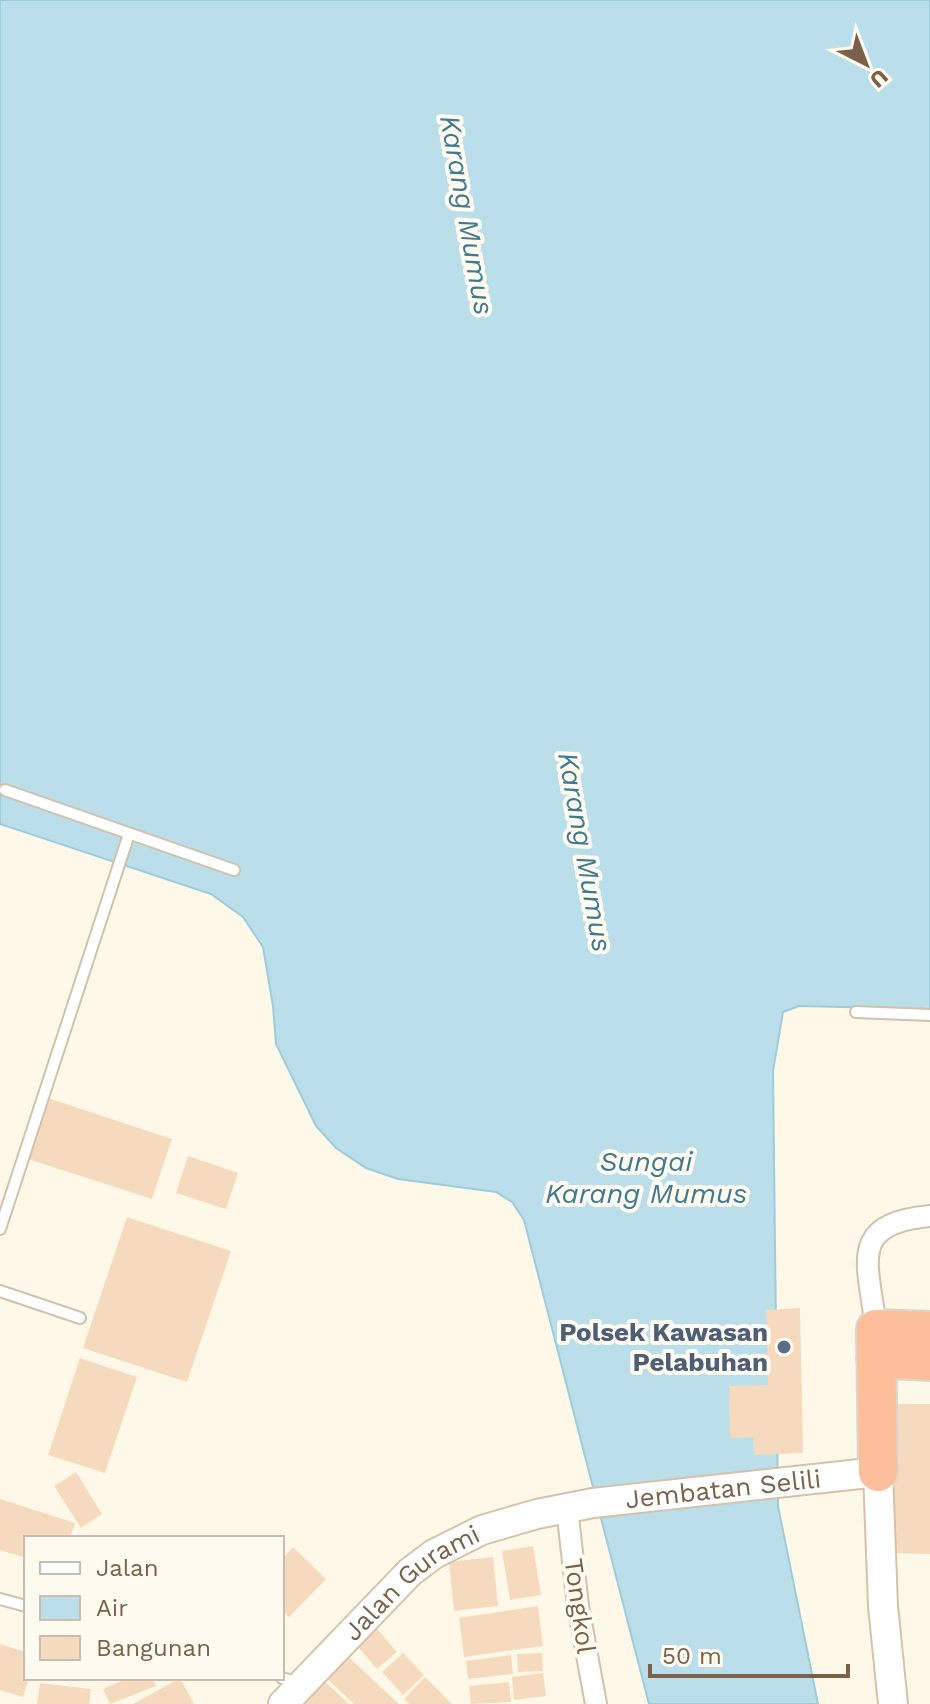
<svg xmlns="http://www.w3.org/2000/svg" width="930" height="1704" viewBox="0 0 930 1704" font-family="'Work Sans',sans-serif">
<rect width="100%" height="100%" fill="#fef8e8"/>
<path fill="#badeea" stroke="#9fccdd" stroke-width="2" d="M0 0H930V1009L799 1006 783 1012 773 1071 778 1506 818 1704H649L524 1220 512 1202 496 1192 398 1179 366 1168 336 1148 316 1126 276 1044 273 1006 263 947 243 917 211 894 0 824Z"/>
<path fill="#f6dabd" d="M48 1098 172 1139 152 1199 28 1159Z
M188 1156 238 1173 226 1209 176 1193Z
M127 1217 231 1251 187 1382 83 1348Z
M800 1308 803 1453 754 1455 753 1437 730 1438 729 1386 768 1385 766 1310Z
M80 1358 137 1377 105 1473 48 1455Z
M894 1404H930V1554L892 1553Z
M76 1472 102 1514 81 1528 54 1486Z
M0 1499 75 1523 70 1538H26V1558L0 1550Z
M533 1546 541 1595 510 1600 502 1551Z
M293 1547 326 1579 289 1617 282 1610V1559Z
M493 1557 498 1606 454 1611 449 1562Z
M538 1606 543 1646 464 1657 459 1618Z
M373 1624 397 1652 377 1669 353 1641Z
M0 1644 26 1652V1678H29L23 1697 0 1690Z
M341 1650 399 1704H354L320 1672Z
M403 1653 424 1675 403 1695 382 1672Z
M542 1653 543 1671 518 1672 517 1654Z
M511 1655 513 1674 468 1679 466 1661Z
M543 1673 546 1696 514 1700 512 1677Z
M425 1677 452 1704H409L404 1699Z
M128 1678H152L156 1686 110 1704 103 1689Z
M180 1678 194 1704H133Z
M321 1678 349 1704H297Z
M509 1682 511 1702 471 1704 469 1686Z
M40 1683 91 1689 89 1704H37Z"/>
<g fill="none" stroke-linecap="round" stroke-linejoin="round">
<defs>
<path id="lane" d="M5 790 234 870
M856 1012 930 1015
M0 1229 129 834
M0 1291 80 1318
M0 1599 26 1606
M282 1678 300 1683"/>
<path id="street" d="M876 1329C869 1264 846 1224 930 1216
M567 1508 578 1606 596 1704"/>
<g id="secondary">
<path id="s1" d="M283 1704 410 1572 434 1554 482 1530 537 1514 593 1503 878 1472 883 1606 893 1704"/>
</g>
<path id="highway" d="M876 1358 930 1361
M878 1472 876 1329 930 1331"/>
</defs>
<use href="#lane" stroke="#d2c1ac" stroke-width="14"/>
<use href="#street" stroke="#d2c1ac" stroke-width="24"/>
<use href="#secondary" stroke="#d5c2a9" stroke-width="32"/>
<use href="#highway" stroke="#ddd6d0" stroke-width="42"/>
<use href="#lane" stroke="#fff" stroke-width="10"/>
<use href="#street" stroke="#fff" stroke-width="20"/>
<use href="#secondary" stroke="#fff" stroke-width="28"/>
<use href="#highway" stroke="#fdbf9a" stroke-width="38"/>
</g>
<circle fill="#5c6f8a" stroke="#fffbf0" stroke-width="3" cx="784" cy="1347" r="8"/>
<g text-anchor="middle" dominant-baseline="central" stroke-width="8" stroke-linejoin="round" paint-order="stroke">
<g font-size="26" font-weight="bold" fill="#4e5e75" stroke="#fffbf0" text-anchor="end">
<text x="768" y="1332">Polsek Kawasan<tspan x="768" dy="30">Pelabuhan</tspan></text>
</g>
<g font-size="26" fill="#7b6149" stroke="#fffbf0">
<text stroke="none"><textPath href="#s1" startOffset="512">Jembatan Selili</textPath></text>
<text stroke="none"><textPath href="#s1" startOffset="178">Jalan Gurami</textPath></text>
<text transform="translate(580 1606) rotate(82)">Tongkol</text>
</g>
<g font-size="28" font-style="italic" fill="#407a90" stroke="#fffbf0">
<text transform="translate(467 215) rotate(80)">Karang Mumus</text>
<text transform="translate(585 852) rotate(80)">Karang Mumus</text>
<text x="646" y="1161">Sungai<tspan x="646" dy="32">Karang Mumus</tspan></text>
</g>
</g>
<rect x="24" y="1536" width="260" height="144" fill="#fffbf0" stroke="#cabdad" stroke-width="2"/>
<rect x="40" y="1562" width="40" height="12" fill="#ffffff" stroke="#cabdad" stroke-width="2"/>
<text x="96" y="1576" font-size="24" fill="#7b6149">Jalan</text>
<rect x="40" y="1596" width="40" height="24" fill="#badeea" stroke="#cabdad" stroke-width="2"/>
<text x="96" y="1616" font-size="24" fill="#7b6149">Air</text>
<rect x="40" y="1636" width="40" height="24" fill="#f6dabd" stroke="#cabdad" stroke-width="2"/>
<text x="96" y="1656" font-size="24" fill="#7b6149">Bangunan</text>
<g transform="translate(866 64) rotate(138)" stroke="#fffbf0" stroke-width="6" paint-order="stroke">
<path d="M0-6L14 30L0 20L-14 30Z" fill="#7b6149"/>
<text y="-12" font-size="22" font-weight="bold" text-anchor="middle" fill="#7b6149">U</text>
</g>
<path d="M650 1664v12h198v-12" fill="none" stroke="#7b6149" stroke-width="4"/>
<text x="662" y="1664" font-size="24" fill="#7b6149" stroke="#fffbf0" stroke-width="6" paint-order="stroke">50 m</text>
</svg>
